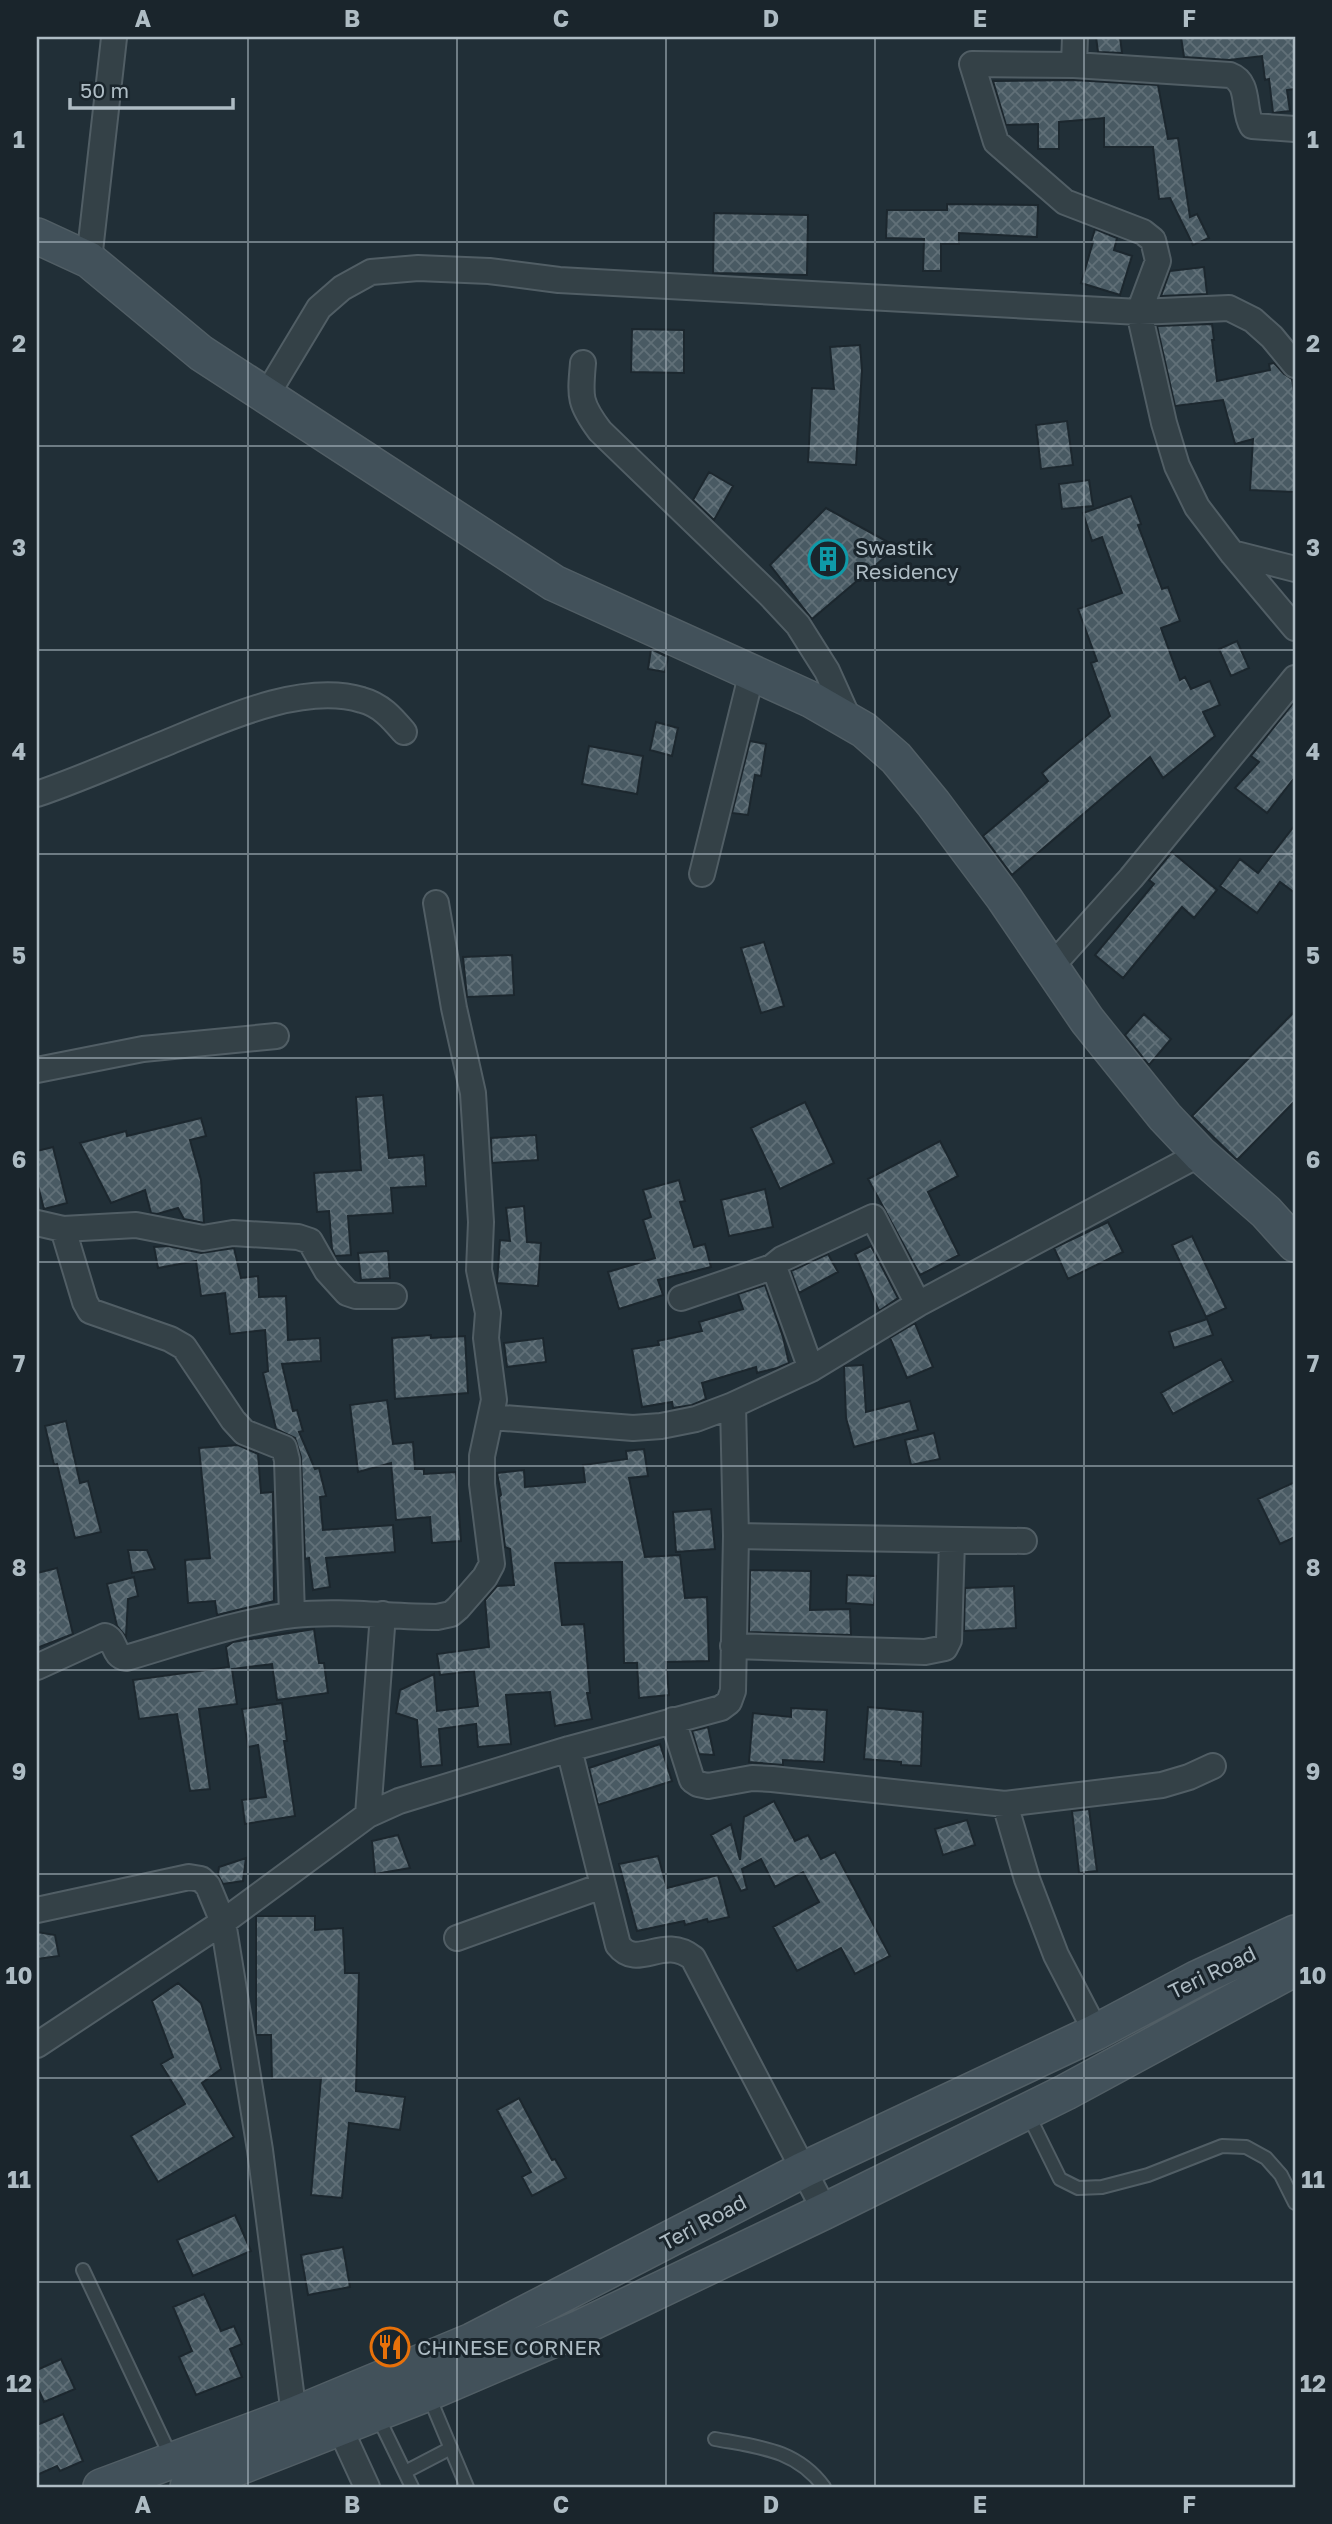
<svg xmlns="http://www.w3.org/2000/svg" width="1332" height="2524" viewBox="0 0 1332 2524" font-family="'Golos Text',sans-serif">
<defs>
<pattern id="building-cross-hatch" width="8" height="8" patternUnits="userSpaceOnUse" patternTransform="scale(1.75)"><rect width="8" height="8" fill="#495a63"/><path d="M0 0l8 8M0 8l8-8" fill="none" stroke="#617078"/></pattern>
</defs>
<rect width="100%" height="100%" fill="#212f37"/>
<path fill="url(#building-cross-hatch)" stroke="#1c272e" stroke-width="2" d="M1096 37H1120L1122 53 1098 52Z
M1181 37H1295V89L1287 90 1290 111 1273 113 1269 79 1265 80 1262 56 1229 60 1184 57Z
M1073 80 1158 85 1168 139 1178 138 1190 217 1197 214 1209 238 1193 245 1170 198 1159 199 1153 147H1104V118L1059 122V149H1038V124L1006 125 993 81Z
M947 204 1038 205 1037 237 959 233V244H941V271H923L924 239 886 238 887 210H947Z
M714 213 808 215 807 275 713 273Z
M1095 229 1117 238 1114 250 1132 256 1120 295 1081 283 1093 242H1091Z
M1204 267 1207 294 1161 296 1170 271Z
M1212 324 1214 340H1212L1217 381 1270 370 1269 364 1274 363 1284 374 1292 379 1295 398V492L1250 490 1253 439 1235 444 1223 400 1175 406 1157 326Z
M632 329 684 330V373L631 372Z
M860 345 862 370 856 465 808 462 812 388 834 389 830 347Z
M1067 421 1073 465 1041 469 1036 425Z
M709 472 733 486 714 520 693 500Z
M1089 480 1093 506 1062 509 1059 484Z
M1131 496 1141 524 1138 525 1162 589 1168 587 1180 621 1161 628 1180 680 1185 677 1191 689 1210 681 1220 705 1203 712 1215 736 1163 778 1150 757 1012 875 983 836 1048 781 1042 773 1110 716 1091 663 1097 661 1078 609 1122 593 1102 537 1092 541 1083 513Z
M826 508 897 547 812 619 770 565Z
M1237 641 1249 668 1231 676 1219 649Z
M651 649 668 657 665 672 648 669Z
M1295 701V777L1267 813 1235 788 1259 762 1251 756Z
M656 722 678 728 672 756 650 750Z
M750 741 766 744 761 776 755 775 748 815 732 813Z
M589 746 643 756 637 794 582 784Z
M1295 825V893L1280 882 1257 913 1220 886 1240 859 1258 873Z
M1172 852 1217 890 1194 918 1182 907 1123 978 1095 955 1154 884 1149 880Z
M764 942 784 1006 761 1013 741 948Z
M512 955 514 995 467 997 463 957Z
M1295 1011V1101L1237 1160 1192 1116Z
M1144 1014 1171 1039 1149 1065 1125 1035Z
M383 1095 389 1158 424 1155 426 1186 391 1188 393 1213 348 1216 351 1255 335 1256 332 1249 329 1211 317 1212 314 1173 361 1170 356 1097Z
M805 1102 834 1163 780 1189 751 1128Z
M201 1118 206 1136 190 1140 201 1180 204 1223 184 1219 178 1208 157 1214 151 1213 145 1190 111 1203 80 1143 126 1131 127 1136Z
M536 1135 538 1160 492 1163 491 1138Z
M940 1141 958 1176 928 1192 959 1255 920 1275 868 1179Z
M53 1147 67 1203 44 1209 37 1182V1151Z
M679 1180 685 1201 680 1202 694 1247 705 1244 711 1267 658 1280 663 1295 619 1309 608 1272 655 1258 643 1220 651 1217 643 1190Z
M765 1189 773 1227 729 1236 721 1200Z
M524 1206 527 1242 541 1243 538 1286 497 1283 500 1240 510 1241 506 1208Z
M1108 1222 1123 1252 1068 1279 1054 1248Z
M1192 1236 1226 1308 1206 1317 1172 1245Z
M168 1246 201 1253 234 1248 241 1278 258 1276 259 1297 286 1296 288 1340 320 1338 321 1361 282 1364 293 1411 297 1410 303 1431 299 1432 315 1469 319 1468 326 1496 320 1497 323 1530 393 1525 395 1552 326 1558 330 1587 313 1590 309 1558 305 1559 301 1457 295 1438 276 1429 263 1373 268 1371 265 1330 230 1334 225 1293 201 1296 196 1261 158 1268 154 1247Z
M871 1246 898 1298 879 1311 855 1254Z
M388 1251 390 1278 361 1280 358 1253Z
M828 1254 838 1272 799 1293 791 1271Z
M765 1285 783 1337 789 1363 777 1368 757 1373 756 1367 702 1383 706 1399 692 1405 673 1408 672 1402 642 1407 632 1349 659 1345 658 1341 702 1331 699 1322 743 1309 738 1294Z
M1207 1319 1213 1335 1174 1348 1169 1332Z
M915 1323 933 1367 907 1378 890 1338Z
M431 1335V1338L465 1336 468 1393 395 1399 392 1338Z
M543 1338 546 1362 507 1367 504 1343Z
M1221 1359 1233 1381 1173 1414 1161 1393Z
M863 1365 866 1412 910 1401 918 1430 854 1447 846 1418 844 1366Z
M387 1400 393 1444 413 1442 415 1469H424V1474L456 1472 461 1541 432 1543 430 1517 396 1520 391 1463 358 1472 350 1405Z
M66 1421 80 1483 88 1481 101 1532 75 1538 57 1464 54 1465 45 1426Z
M934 1433 940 1459 911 1465 905 1440Z
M238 1445 258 1454 261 1493 273 1492 274 1601 217 1615 215 1601 188 1603 185 1560 210 1558 199 1448Z
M644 1449 648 1476 629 1478 645 1557 680 1555 685 1598 707 1597 709 1661 666 1662 669 1695 639 1698 637 1663H624L622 1562 555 1563 562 1625 584 1624 590 1693H587L592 1719 555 1726 550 1692 506 1695 511 1744 478 1747 476 1724 439 1729 442 1765 421 1767 417 1720 396 1713 400 1690 434 1674 437 1711 478 1706 474 1671 440 1675 437 1654 489 1647 485 1600 497 1586 514 1585 510 1549 505 1547 499 1497 501 1495 497 1473 524 1470 525 1487 585 1482 583 1465 627 1459 626 1451Z
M1295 1482V1537L1280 1544 1258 1499Z
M711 1509 715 1549 676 1552 673 1512Z
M128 1550H147L155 1569 132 1573Z
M57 1568 73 1634 37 1648V1573Z
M750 1570 811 1571 810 1610 850 1609 851 1635 749 1632Z
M847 1575 876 1576 874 1605 846 1603Z
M134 1577 138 1596 128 1599 126 1637 117 1626 107 1584Z
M1014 1586 1016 1628 964 1631 965 1588Z
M314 1629 319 1663H324L328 1693 277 1700 272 1664 232 1669 237 1704 199 1709 210 1789 190 1791 177 1714 139 1719 133 1680 229 1667 226 1647 233 1642Z
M282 1703 287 1741H284L295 1816 245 1824 242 1800 266 1797 258 1745 248 1747 242 1709Z
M868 1707 923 1712 921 1766 901 1765V1762L864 1759Z
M791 1708 827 1710 824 1762 783 1760V1765L749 1762 753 1713 791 1717Z
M708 1727 714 1755 699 1754 692 1731Z
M660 1744 672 1781 598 1805 589 1768Z
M774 1801 795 1841 808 1835 821 1859 835 1852 890 1956 855 1974 841 1948 797 1971 773 1927 819 1902 803 1872 775 1887 761 1859 742 1869 747 1889 741 1891 711 1835 731 1824 740 1860 744 1817Z
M1089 1809 1097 1871 1079 1873 1072 1811Z
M967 1820 975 1845 943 1855 935 1829Z
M398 1835 410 1868 375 1874 372 1841Z
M658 1856 667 1888 718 1875 729 1917 708 1922 707 1919 685 1925 684 1921 637 1931 619 1864Z
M246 1858 243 1881 223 1884 218 1875 219 1867Z
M256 1916H315V1930L343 1928 345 1973H359L356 2091 405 2097 400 2130 349 2123 342 2198 311 2195 321 2078 272 2079 271 2035H256Z
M37 1932 55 1935 59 1956 37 1959Z
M178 1983 201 2003 221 2069 202 2083 234 2137 158 2182 131 2136 185 2104 161 2064 173 2057 152 2001Z
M519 2098 552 2160 555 2159 566 2178 532 2196 522 2177 531 2172 497 2110Z
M235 2215 251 2251 193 2276 177 2240Z
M343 2247 350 2287 308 2295 301 2255Z
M204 2294 221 2331 234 2326 242 2344 230 2349 242 2377 196 2395 179 2357 192 2351 173 2307Z
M61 2359 75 2389 44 2402 37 2386V2370Z
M63 2414 83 2461 60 2471 57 2466 37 2475V2425Z"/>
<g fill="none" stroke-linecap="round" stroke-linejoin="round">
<defs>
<path id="lane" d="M1027 2112 1060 2179 1078 2188 1102 2187 1148 2175 1222 2146 1246 2147 1266 2158 1281 2175 1295 2203
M83 2270 172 2459
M428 2394 467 2487
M377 2415 412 2487
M715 2439C758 2447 796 2449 824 2487
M405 2472 451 2448"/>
<path id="street" d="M1074 65 1075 37
M1295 129 1252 126C1242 109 1251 83 1230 75L1074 65 972 64 996 142 1065 202 1143 232 1153 240 1158 261 1139 312 1164 423 1177 466 1197 507 1232 553 1295 628
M89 260 114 38
M583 363C580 397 579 403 600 431L770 595 798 625 827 671 850 722
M266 396 319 308 342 288 371 272 418 268 489 271 559 280 1139 312 1229 308 1253 320 1272 337 1295 365
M1232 553 1295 569
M37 794C81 779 123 760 166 743 222 720 302 682 362 700 381 705 392 718 404 732
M702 874 752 672
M1051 967 1131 878 1295 678
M37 1070 143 1049 276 1036
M37 1223 63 1229 136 1225 203 1238 233 1233 298 1237 310 1241 327 1271 347 1293 356 1296H394
M63 1229 85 1302 90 1311 170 1339 184 1347 233 1420 244 1432 284 1448 287 1460 292 1615
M777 1275 811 1369
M681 1298 772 1267 782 1259 873 1217 918 1304
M491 1417 633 1428 661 1426 696 1419 733 1405
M736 1536 1024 1541
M733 1646 925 1652 945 1648 949 1640 952 1541
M37 1667 105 1636C117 1640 112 1656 126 1658 181 1642 236 1622 293 1615 341 1610 389 1617 437 1617L451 1614 458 1608 485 1577 492 1564 482 1484V1456L494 1400 486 1338 488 1313 479 1270 481 1222 473 1093 454 1008 436 903
M673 1720 692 1780 698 1784 708 1786 752 1778 772 1779 1005 1804 1162 1785 1189 1777 1213 1766
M569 1749 618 1945C638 1971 663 1934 693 1958L825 2211
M1005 1804 1027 1879 1056 1955 1096 2032
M368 1815 383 1614
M37 1910 189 1877 201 1879 208 1886 223 1922 260 2150 294 2415
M457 1938 602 1886
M37 2045 223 1922 368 1815 399 1801 569 1749 721 1708 729 1702 733 1691 736 1536 733 1405 811 1369 918 1304 1200 1154
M339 2426 367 2487"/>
<path id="secondary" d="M37 236 89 260 201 353 554 583 812 700 864 730 896 758 933 803 1004 898 1087 1020 1165 1117 1200 1154 1266 1212 1295 1244
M101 2487 294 2415 472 2341 803 2170 1096 2032 1196 1979 1295 1933
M188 2487 428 2393 580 2328 825 2211 1066 2092 1295 1968"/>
</defs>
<use href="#lane" stroke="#515e65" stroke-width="16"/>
<use href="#street" stroke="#515e65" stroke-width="28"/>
<use href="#secondary" stroke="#515e65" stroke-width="38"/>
<use href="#lane" stroke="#344147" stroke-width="12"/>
<use href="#street" stroke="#344147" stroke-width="24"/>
<use href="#secondary" stroke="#42515a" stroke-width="35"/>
</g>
<path fill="none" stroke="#aebcc4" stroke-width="2" stroke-opacity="0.55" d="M248 37V2487M457 37V2487M666 37V2487M875 37V2487M1084 37V2487M37 242H1295M37 446H1295M37 650H1295M37 854H1295M37 1058H1295M37 1262H1295M37 1466H1295M37 1670H1295M37 1874H1295M37 2078H1295M37 2282H1295"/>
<defs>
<symbol id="building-ring" viewBox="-11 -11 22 22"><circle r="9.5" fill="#1a252c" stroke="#0f9aa8" stroke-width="1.5"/><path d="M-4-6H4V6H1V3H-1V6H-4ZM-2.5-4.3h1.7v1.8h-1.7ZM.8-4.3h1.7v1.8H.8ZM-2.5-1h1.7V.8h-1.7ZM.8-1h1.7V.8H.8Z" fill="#0f9aa8"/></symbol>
<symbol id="restaurant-ring" viewBox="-11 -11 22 22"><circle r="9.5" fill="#1a252c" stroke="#e8710a" stroke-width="1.5"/><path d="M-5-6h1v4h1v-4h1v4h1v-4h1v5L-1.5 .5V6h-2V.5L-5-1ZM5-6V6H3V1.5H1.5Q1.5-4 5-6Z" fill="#e8710a"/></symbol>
</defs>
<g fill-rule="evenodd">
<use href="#building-ring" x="806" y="537" width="44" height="44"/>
<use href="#restaurant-ring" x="368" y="2325" width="44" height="44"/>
</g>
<g text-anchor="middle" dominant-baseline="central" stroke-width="6" stroke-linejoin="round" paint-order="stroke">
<g font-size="21" fill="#aebcc4" stroke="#1a252c" text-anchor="start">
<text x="855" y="547">Swastik<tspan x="855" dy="24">Residency</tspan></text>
<text x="417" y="2347">CHINESE CORNER</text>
</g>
<g font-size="21" fill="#aebcc4" stroke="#1a252c">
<text transform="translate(1212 1972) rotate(-26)">Teri Road</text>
<text transform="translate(703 2222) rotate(-28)">Teri Road</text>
</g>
</g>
<rect width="1332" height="2524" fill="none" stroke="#1a252c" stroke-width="77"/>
<path d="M70 98v10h163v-10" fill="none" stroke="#aebcc4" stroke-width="3.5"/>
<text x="80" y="98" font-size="21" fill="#aebcc4" stroke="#1a252c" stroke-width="5" paint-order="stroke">50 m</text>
<rect x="38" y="38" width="1256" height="2448" fill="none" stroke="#aebcc4" stroke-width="2.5"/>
<g font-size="23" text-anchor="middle" font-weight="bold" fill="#aebcc4">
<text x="143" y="27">A</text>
<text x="352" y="27">B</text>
<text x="561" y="27">C</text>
<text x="771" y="27">D</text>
<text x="980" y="27">E</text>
<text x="1189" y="27">F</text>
<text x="19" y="148">1</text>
<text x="1313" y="148">1</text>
<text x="19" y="352">2</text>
<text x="1313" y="352">2</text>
<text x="19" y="556">3</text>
<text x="1313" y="556">3</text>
<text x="19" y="760">4</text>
<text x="1313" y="760">4</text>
<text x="19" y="964">5</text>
<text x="1313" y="964">5</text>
<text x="19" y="1168">6</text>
<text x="1313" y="1168">6</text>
<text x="19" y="1372">7</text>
<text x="1313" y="1372">7</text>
<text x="19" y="1576">8</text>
<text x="1313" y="1576">8</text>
<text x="19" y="1780">9</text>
<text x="1313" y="1780">9</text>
<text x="19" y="1984">10</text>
<text x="1313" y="1984">10</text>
<text x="19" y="2188">11</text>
<text x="1313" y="2188">11</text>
<text x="19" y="2392">12</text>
<text x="1313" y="2392">12</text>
<text x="143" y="2513">A</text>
<text x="352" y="2513">B</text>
<text x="561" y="2513">C</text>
<text x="771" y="2513">D</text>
<text x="980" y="2513">E</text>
<text x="1189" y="2513">F</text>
</g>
</svg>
